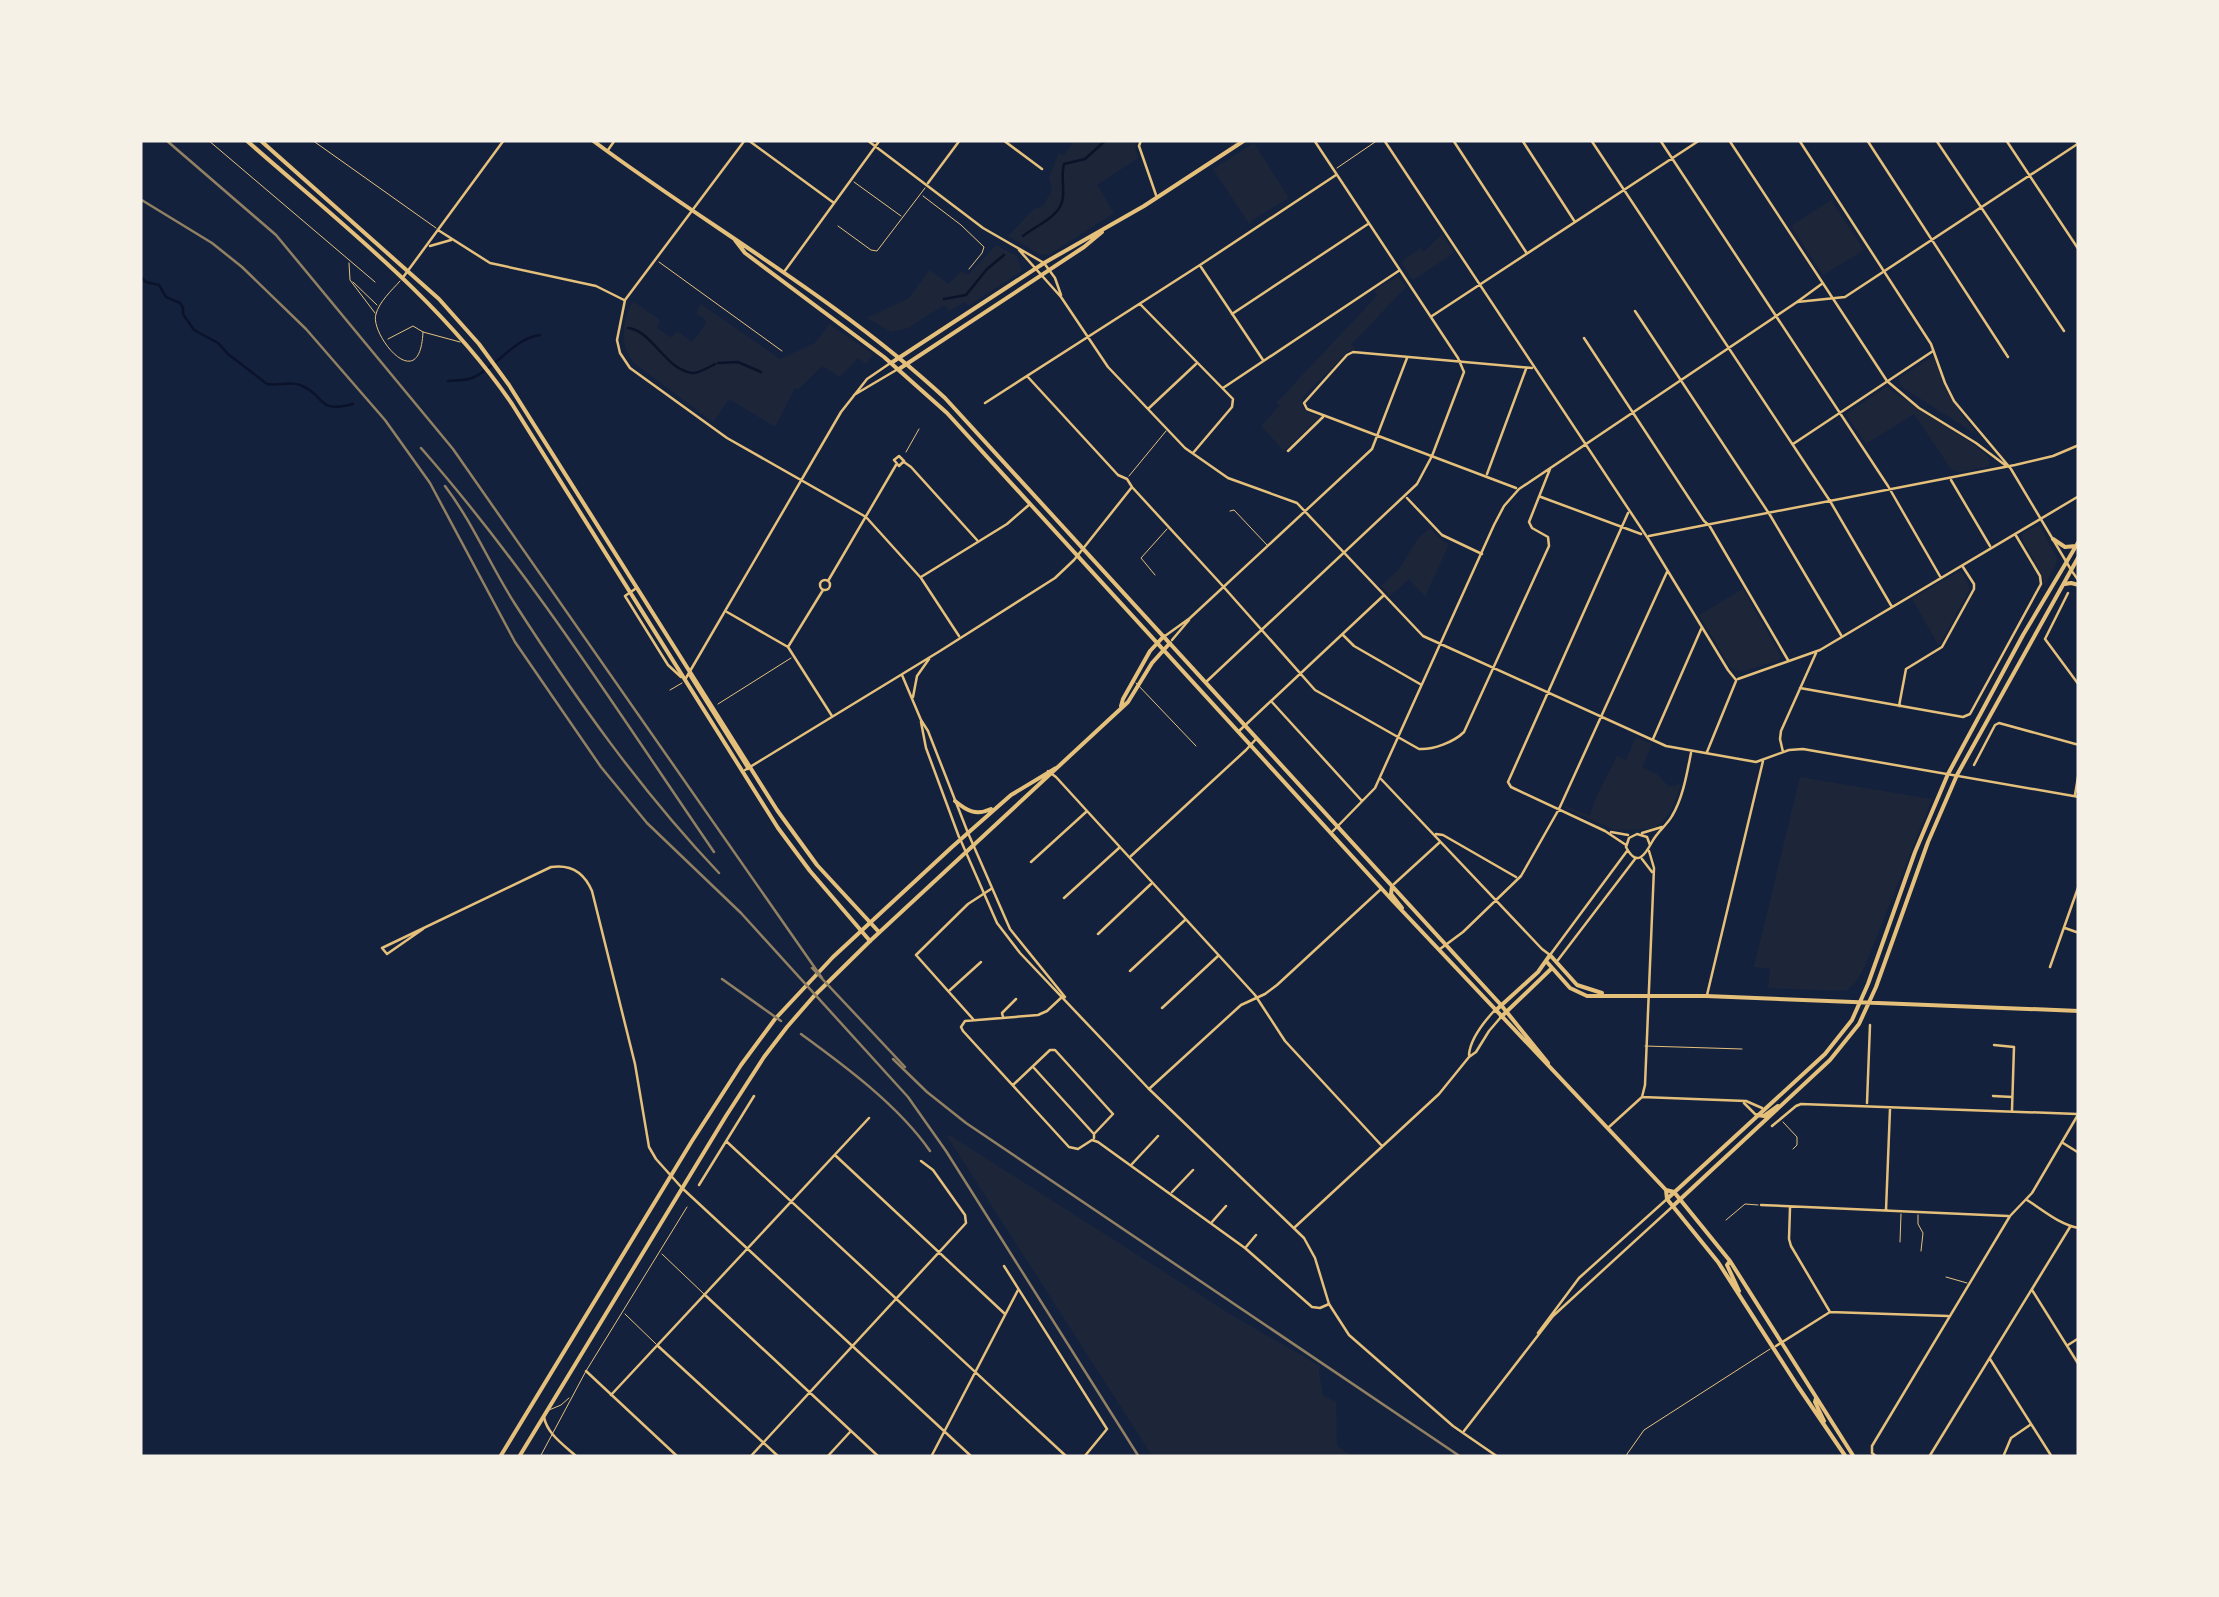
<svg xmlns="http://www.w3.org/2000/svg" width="2219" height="1597" viewBox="0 0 2219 1597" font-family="'DejaVu Sans',sans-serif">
<rect width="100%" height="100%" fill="#14213d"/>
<path fill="#1d2539" d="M1075 140H1137L1135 147 1138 158 1097 185 1114 213 1050 254 1041 255 1008 236 1034 209 1043 206 1052 190 1049 177 1059 153 1063 156Z
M1254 143 1289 198 1252 220 1250 225 1213 169Z
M1831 200 1864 250 1823 275 1791 226Z
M1442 234 1454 253 1413 280 1401 262 1421 248 1424 252Z
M996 245 1017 256 1022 271 968 306 965 302 949 311 944 305 908 328 891 332 867 318 909 298 929 270 949 284 961 271 968 275Z
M1398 276 1406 287 1351 345 1354 347V349L1347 352 1303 397C1299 411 1310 413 1320 417L1284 451 1261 426 1280 405 1276 403 1377 296 1374 291Z
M633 301 660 320 657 328 670 337 673 336 677 331 692 342 706 324 705 319 696 313 701 304 780 359 815 343 829 324 873 354 866 364 858 358 840 377 822 366 799 389 795 388 775 427 729 399 713 422 634 363C619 345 622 321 633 301Z
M1934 356 1944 386 1953 402 1977 435 1900 386 1899 378Z
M1886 387 1974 445 1989 457V466L1959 472 1951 469 1914 414 1866 444 1846 414Z
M2039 525 2057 558 2056 564 2045 585 2042 575 2022 539 2023 533Z
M1430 528 1440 539 1449 544 1425 597 1409 579 1390 596 1381 586 1399 569 1419 537Z
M1958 572 1963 574 1970 588 1939 646 1912 599Z
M1743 589 1781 657 1779 660 1741 672 1731 668 1699 615Z
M1636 737 1652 744 1642 767 1658 775 1669 787 1681 784C1675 802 1670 819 1653 829L1615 830 1565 808 1564 805 1590 816C1595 795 1608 776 1617 756L1626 760Z
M1800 777 1932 799 1865 966 1856 982 1846 991 1768 988 1770 969 1754 967Z
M947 1136H951L1230 1314 1320 1366 1319 1373 1323 1395 1336 1402 1337 1446 1354 1457H1153Z"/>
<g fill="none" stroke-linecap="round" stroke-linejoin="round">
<path stroke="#0b132b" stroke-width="2.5" d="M1023 236C1038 224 1061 217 1063 197 1064 185 1061 175 1064 164L1085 159 1106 140
M140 276 146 282 159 285 166 297 180 303 183 308V314L194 330 218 343 228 354 267 384C279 386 288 381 300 385 327 395 315 414 353 404
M944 299 966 295 987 269 1004 255
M628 328C652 330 666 371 693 373 700 373 709 367 715 364
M718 363 738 362 761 372
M448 381C456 380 464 381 472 378 497 368 512 339 540 335"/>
<path stroke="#e5c07b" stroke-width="1" d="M208 140 375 282
M312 140 436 228
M1337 168 1378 140
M854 182 901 216
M923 196 961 225 984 247 982 253 969 269
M838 226 871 250 877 251 925 188
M659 262 782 351
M349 263 350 280 375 313
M400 281C392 290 379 302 376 314 369 333 420 399 423 332
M353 282 377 305
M388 339 413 326 423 332 460 342
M1129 476 1166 431
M1230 511 1234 510 1267 545
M1155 575 1141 558 1167 529
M1136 683 1196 746
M670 690 682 683
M1645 1046 1742 1049
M1783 1122 1797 1137V1145L1793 1149
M1918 1215V1224L1923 1233 1921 1251
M1726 1220 1745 1204 1758 1205
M1900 1242 1901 1214
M662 1254 704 1294
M1946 1277 1967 1283
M625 1314 656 1344
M549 1410 561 1405 569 1398
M540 1457 586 1371 687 1207
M1625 1457 1644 1430 1770 1349"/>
<path stroke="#e5c07b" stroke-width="1" d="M906 452 919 429
M718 704 791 658"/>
<path stroke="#e5c07b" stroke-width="2.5" d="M745 140 625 300 617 340 620 353 630 368 727 438 866 517 921 578 959 636
M748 140 834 203
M867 140 983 228 1044 263 1055 278 1061 295
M1003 140 1042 169
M1141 140 1139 146 1156 195
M1384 140 1649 540 1728 670 1736 680
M1453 140 1526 252
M1522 140 1575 222
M1591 140 1830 501 1892 607
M1660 140 1888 486 1941 578
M1867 140 2008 357
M1936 140 2064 331
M2006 140 2079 250
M2075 140 2079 146
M608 150 615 140
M928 183 960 140
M438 230 490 263 596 286 624 300
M430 246 451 240
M1019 250 1061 297 1108 367 1185 448 1228 478 1297 503 1423 636 1666 746 1756 762 1789 750 1803 749 2079 797
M1201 267 1263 360
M784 272 880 140
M404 276 504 140
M1140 304 1233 399 1232 407 1193 453
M1635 311 1770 515 1841 635
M1232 314 1368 224
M1432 316 1700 140
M1584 338 1704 521 1709 525 1788 660
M1027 376 1118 475 1127 479 1132 487 1221 584 1315 690 1419 749C1433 750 1454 742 1464 732L1549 546 1548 537 1532 528 1529 522 1550 469
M1223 388 1400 270
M854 395 898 369
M985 403 1200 265 1336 175
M1148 409 1196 364
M1793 444 1933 351
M1288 451 1323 417
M899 456 904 461 899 466 894 460Z
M904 462 911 467 977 540
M1487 474 1526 369
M1951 480 1990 546
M1516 488 1307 409 1304 403 1347 355 1353 352 1532 368
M1541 497 1641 534
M1407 498 1442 535 1482 554
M1649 536 2015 465 2053 456 2079 445
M2071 570 2079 581
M921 577 1007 524 1030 504
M820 585a5 5 0 1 1 10 0a5 5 0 1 1-10 0Z
M828 581 896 465
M635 589 625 596 668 665 681 677
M2068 593 2045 639 2079 685
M727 612 788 647 832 716
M1343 635 1354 646 1420 684
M1165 636 1190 618 1372 449 1407 358
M1172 640 1189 620
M788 647 823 590
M902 675 921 720 928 731 968 833
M690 676 748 769
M686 678 841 412 867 379 889 364
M1738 679 1820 650 2079 496
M1206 682 1417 484 1432 456 1464 372 1458 358 1314 140
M1800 688 1963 717 1970 714 2041 584 2040 576 2015 534
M913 697 917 676 929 659
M1271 701 1362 801
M1899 706 1906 669 1942 647 1974 589V584L1963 567
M921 722 926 748 959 837
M1239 731 1383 596
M1653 739 1702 627
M1707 752 1736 681
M1783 752 1780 739 1781 731 1816 653
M1974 765 1995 725 1999 723 2079 745
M745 770 940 651 1055 578 1074 560 1132 487
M1048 771 1056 777 1255 995 1285 1041 1382 1146
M1381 779 1542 949 1550 955 1627 851
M2075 795 2079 771
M2079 820V829
M1332 832 1375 788 1494 525 1504 506 1519 489 1797 302 1845 297 2079 143
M1611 832 1628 835
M1642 833 1662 827
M1436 834 1443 835 1516 877
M1626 845 1605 831 1511 787 1508 782 1628 513
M1650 845 1647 837 1637 834 1629 838 1626 847C1637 868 1645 855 1652 842 1657 832 1667 825 1672 816 1683 798 1687 773 1691 753
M1131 856 1246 750 1256 739
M1642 859 1652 872
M1031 862 1086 812
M1394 884 1440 842
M1064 898 1119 848
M2065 928 2079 933
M423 929 387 954 382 948 551 867C571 864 584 872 592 891L635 1064 649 1147 656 1159 682 1188 972 1457
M1098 934 1151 884
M1440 949 1463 932 1521 876 1559 809 1667 572
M1558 960 1635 859
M2050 967 2079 885
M1130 971 1185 920
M950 990 981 962
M1707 995 1763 761
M1063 996 1047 1011 1038 1015 965 1021 961 1027 963 1031 1069 1147 1078 1149 1092 1140 1098 1142 1245 1248 1312 1307 1320 1308 1329 1304
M1162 1008 1218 956
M1003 1017 1002 1013 1016 999
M973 1019 916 955 968 904 991 889
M1994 1045 2014 1047 2012 1110
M1469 1055C1470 1039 1483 1023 1494 1011
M1034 1068 1093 1133
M1013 1085 1050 1050H1055L1113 1114 1094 1134V1138
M1149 1089 1241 1005 1265 994 1277 985 1380 890
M1993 1096 2012 1097
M1642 1097 1645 1085 1654 868 1649 851
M1744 1103 1756 1115
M1867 1103 1870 1025
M1772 1126 1796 1106 1801 1104 2077 1114
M1609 1127 1642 1097 1746 1101 1762 1108
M726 1141 1067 1457
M2063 1143 2079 1153
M836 1156 1005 1314
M1132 1164 1158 1136
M699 1185 754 1096
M1172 1192 1193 1170
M2027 1200C2043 1210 2060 1225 2079 1228
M1761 1205 2008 1216
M1790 1208 1789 1239 1791 1246 1830 1312
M1886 1210 1890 1109
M1212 1222 1226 1206
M1295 1227 1439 1094 1469 1057 1476 1052 1489 1031 1501 1017
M1246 1247 1256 1235
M1004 1266 1107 1429 1084 1457
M2032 1290 2079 1365
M705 1295 879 1457
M1538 1333 1579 1278 1667 1199
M2068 1345 2079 1338
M658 1346 779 1457
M1776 1346 1830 1312 1948 1316
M1990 1359 2052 1457
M586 1371 678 1457
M611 1395 869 1118
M544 1417C547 1434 564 1445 577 1457
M1464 1431 1553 1316 1672 1207
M750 1457 966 1223 965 1215 933 1170 921 1161
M827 1457 850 1432
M931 1457 1018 1290
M1877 1457 1872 1453V1446L2010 1216 2032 1193 2079 1113
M1929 1457 2070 1227
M2003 1457 2011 1438 2030 1425"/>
<path stroke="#e5c07b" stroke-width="2.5" d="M1729 140 1887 381 1919 408 1976 443 2005 465
M1799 140 1931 344 1945 383 1954 401 2011 469 2070 568
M1797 302 1823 283
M968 833 1010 929 1065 997
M961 841 997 923 1020 953 1149 1089 1304 1238 1315 1258 1329 1304 1349 1335 1453 1426 1498 1457"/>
<path stroke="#e5c07b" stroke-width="4" d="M246 140C340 223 441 300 512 404L778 828 810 871 870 941
M260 140 439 299 479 344 509 385 777 810 817 865 879 932
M2053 539 2065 547 2076 546
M2065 584 2071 583 2079 585
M1546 961 1570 988 1587 996H1706L2079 1011
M1495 1011 1538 972 1550 955 1577 985 1602 993
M1501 1017 1552 968
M1757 1115 1764 1116 1778 1106
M1667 1199 1825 1054 1852 1020 1868 984 1915 852 1948 774 2023 635 2079 541
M1673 1206 1830 1060 1859 1024 1876 987 1928 842 1957 775 2079 556"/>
<path stroke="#e5c07b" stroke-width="4" d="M592 140C709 227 838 299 945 398L1501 1005 1548 1063
M735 240 745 253 884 357 947 413 1392 900 1666 1190 1674 1192 1730 1261 1854 1457
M891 363 1044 263 1144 206 1245 140
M899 369 1084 247 1102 232
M1121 706 1123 699 1150 651 1164 636
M955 801C967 811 976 816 991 809
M1392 886 1391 894 1402 908
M1666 1190 1667 1199 1718 1262 1797 1385 1846 1457
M1730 1261 1727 1265 1739 1291
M1816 1398 1815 1402 1824 1421
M500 1457 692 1141 741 1065 775 1019 833 957 952 847 1011 795 1056 768
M519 1457 726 1116 764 1057 787 1027 814 996 870 941 1128 702 1152 663 1170 643"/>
<path stroke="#918062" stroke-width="2.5" d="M166 140 276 235 453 449 822 978
M140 199 212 243 242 267 306 329 385 420 430 483 515 642 601 767 647 823 741 913 908 1097 946 1151 1139 1457
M421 448C531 573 620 715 714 852
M445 486C473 523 490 565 515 604 576 699 641 791 719 873
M812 968 905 1067
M722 979 781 1021
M801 1034C845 1066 899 1106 930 1151
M893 1059 927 1092 966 1123 1461 1457"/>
</g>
<rect width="2219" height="1597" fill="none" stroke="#f6f1e7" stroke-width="285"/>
</svg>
